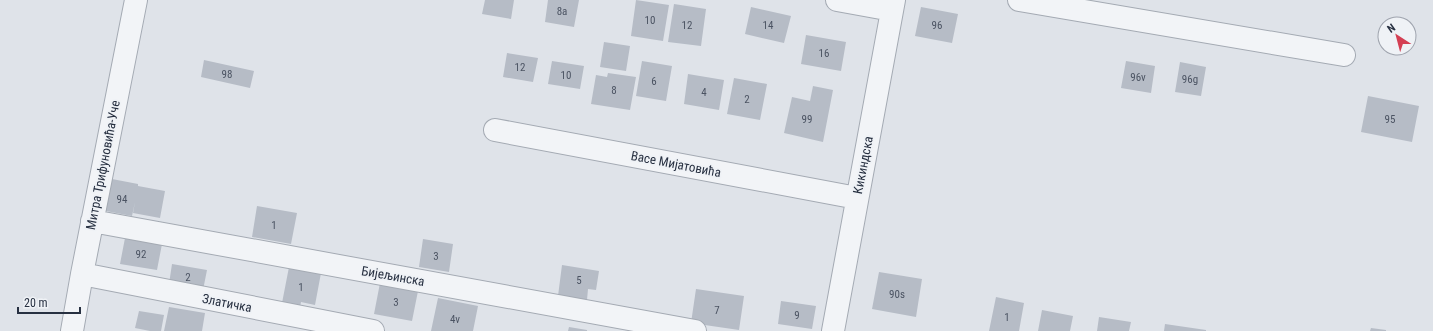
<svg xmlns="http://www.w3.org/2000/svg" width="1433" height="331" viewBox="0 0 1433 331" font-family="'Roboto Condensed',sans-serif">
<rect width="100%" height="100%" fill="#dfe3e9"/>
<path fill="#b6bcc6" d="M485 0H514L511 19 482 14Z
M548 0H579L574 27 545 22Z
M636 0 669 5 663 41 631 36Z
M674 4 706 9 701 46 668 42Z
M751 7 791 16 784 43 745 34Z
M921 7 958 14 952 43 915 36Z
M806 35 846 42 841 71 801 64Z
M604 42 630 46 626 71 600 67Z
M507 53 538 58 533 82 503 77Z
M204 60 254 71 250 88 201 77Z
M552 61 584 66 580 89 548 84Z
M642 61 672 66 666 101 636 96Z
M1126 61 1155 66 1151 93 1121 88Z
M1180 62 1206 67 1201 96 1175 92Z
M608 73 636 77 630 110 591 104 596 75 607 77Z
M688 74 724 80 719 110 684 104Z
M734 78 767 84 760 120 727 114Z
M813 86 833 90 823 142 784 133 792 97 810 101Z
M1368 96 1419 106 1412 142 1361 132Z
M112 179 138 184V186L165 191 160 218 133 213 135 202 132 216 106 211Z
M257 206 297 213 291 244 252 237Z
M125 238 162 244 157 270 120 264Z
M423 239 453 244 449 272 419 267Z
M172 264 207 270 203 290 169 284Z
M562 265 599 271 596 290 588 289 587 300 558 296Z
M289 267 321 273 315 305 301 302 300 307 282 303Z
M879 272 922 279 916 317 872 309Z
M380 283 418 291 412 321 374 314Z
M696 289 744 296 739 330 691 323Z
M996 297 1024 303 1019 331H989Z
M438 298 478 306 473 331H431Z
M781 301 816 306 812 329 778 324Z
M169 307 205 313 202 331H164Z
M1042 310 1073 316 1070 331H1038Z
M139 311 164 315 161 331H150L135 328Z
M1099 317 1131 322 1129 331H1097Z
M1165 324 1206 330V331H1164Z
M569 327 587 330V331H568Z
M1371 328 1386 330V331H1370Z"/>
<g fill="none" stroke-linecap="round" stroke-linejoin="round">
<defs>
<path id="street" d="M837 0 892 10
M1019 0 1344 55
M495 130 857 198
M92 221 695 331
M82 274 373 331
M72 331 82 274 136 0
M833 331 894 0"/>
</defs>
<use href="#street" stroke="#a4aab3" stroke-width="24"/>
<use href="#street" stroke="#f2f4f7" stroke-width="22"/>
</g>
<g text-anchor="middle" dominant-baseline="central" stroke-width="3.5" stroke-linejoin="round" paint-order="stroke">
<g font-size="11" fill="#4b5362">
<text x="562" y="11">8a</text>
<text x="650" y="20">10</text>
<text x="687" y="25">12</text>
<text x="768" y="25">14</text>
<text x="937" y="25">96</text>
<text x="824" y="53">16</text>
<text x="520" y="67">12</text>
<text x="227" y="74">98</text>
<text x="566" y="75">10</text>
<text x="1138" y="77">96v</text>
<text x="1190" y="79">96g</text>
<text x="654" y="81">6</text>
<text x="614" y="90">8</text>
<text x="704" y="92">4</text>
<text x="747" y="99">2</text>
<text x="807" y="119">99</text>
<text x="1390" y="119">95</text>
<text x="122" y="199">94</text>
<text x="274" y="225">1</text>
<text x="141" y="254">92</text>
<text x="436" y="256">3</text>
<text x="188" y="277">2</text>
<text x="579" y="280">5</text>
<text x="301" y="287">1</text>
<text x="897" y="294">90s</text>
<text x="396" y="302">3</text>
<text x="717" y="310">7</text>
<text x="797" y="315">9</text>
<text x="1007" y="317">1</text>
<text x="455" y="319">4v</text>
</g>
<g font-size="13" fill="#273041" stroke="#eff2f6">
<text transform="translate(676 164) rotate(11)">Васе Мијатовића</text>
<text transform="translate(103 165) rotate(-79)">Митра Трифуновића-Уче</text>
<text transform="translate(863 165) rotate(-79)">Кикиндска</text>
<text transform="translate(393 276) rotate(10)">Бијељинска</text>
<text transform="translate(227 303) rotate(11)">Златичка</text>
</g>
</g>
<g transform="translate(1397 36) rotate(324)"><circle r="19" fill="#eff2f6" stroke="#9fa4ae"/>
<path d="M0-3L7 15L0 10L-7 15Z" fill="#d43f53"/>
<text y="-6" font-size="11" font-weight="bold" text-anchor="middle" fill="#273041">N</text>
</g>
<path d="M18 307v6h62v-6" fill="none" stroke="#273041" stroke-width="2"/>
<text x="24" y="307" font-size="12" fill="#273041" stroke="#eff2f6" stroke-width="3" paint-order="stroke">20 m</text>
</svg>
